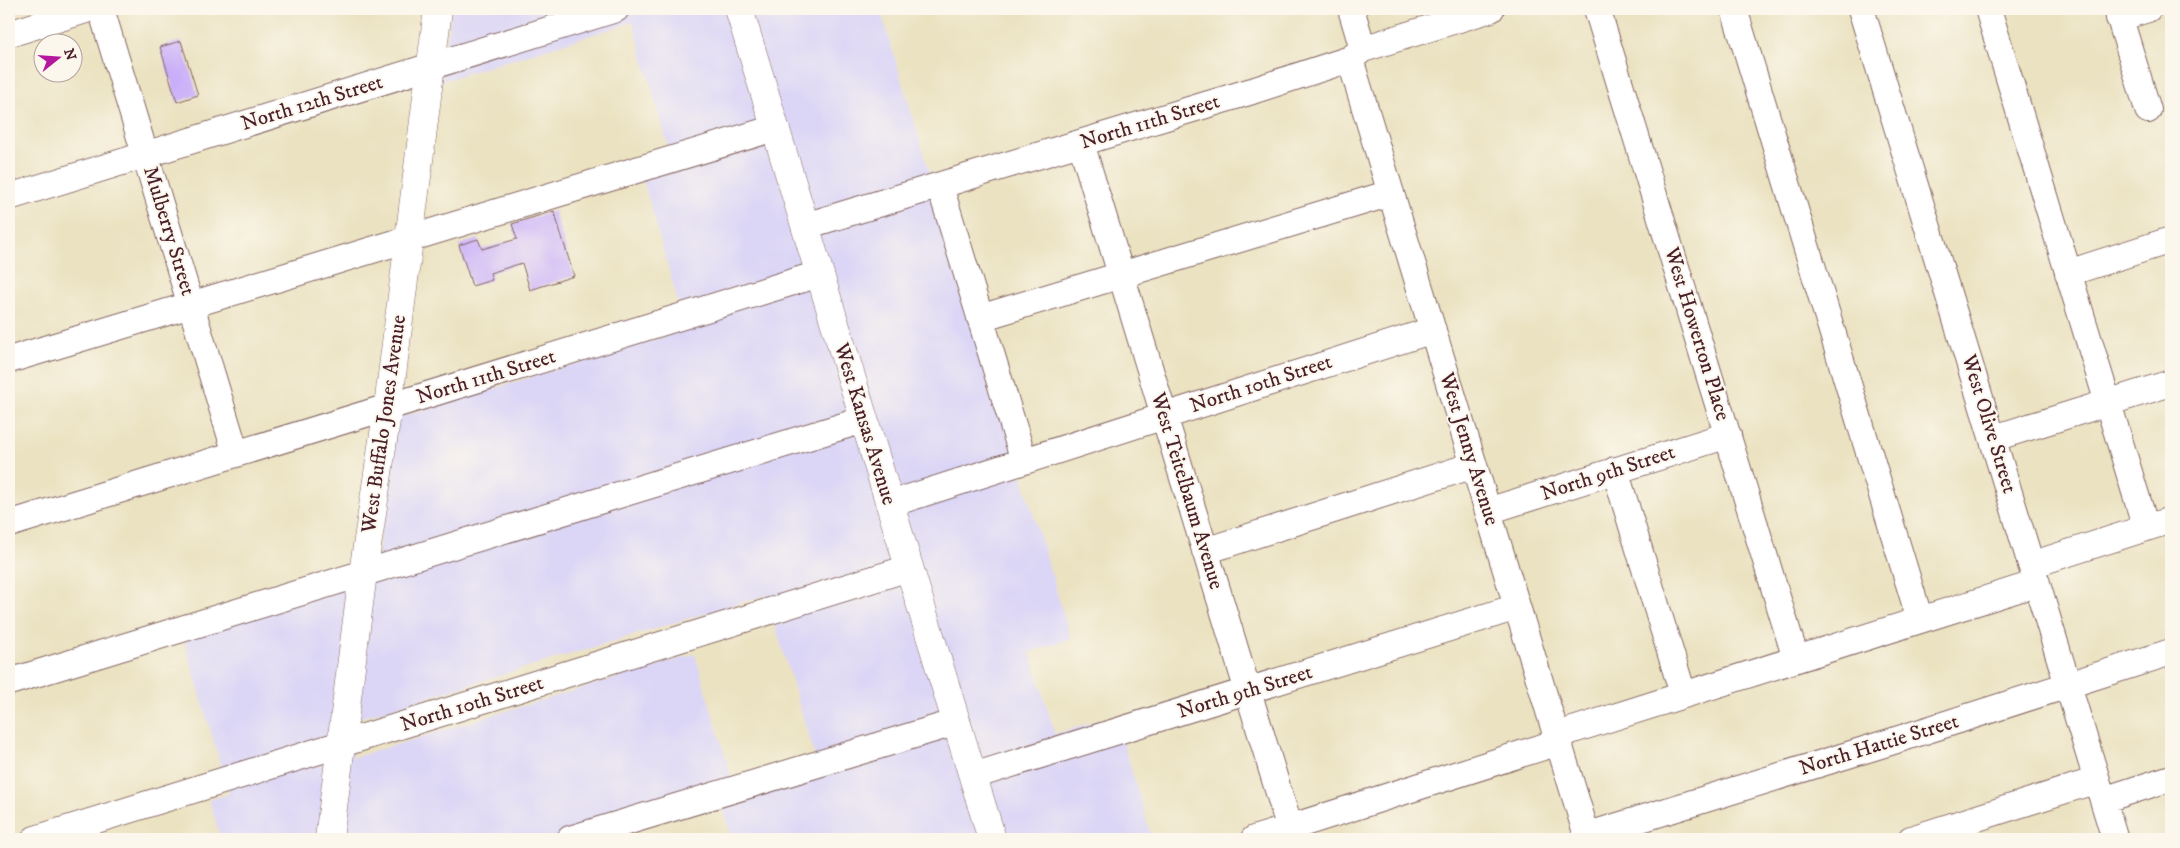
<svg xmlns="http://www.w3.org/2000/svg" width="2180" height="848" viewBox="0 0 2180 848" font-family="'IM FELL DW Pica',serif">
<rect width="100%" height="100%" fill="#fbf7ec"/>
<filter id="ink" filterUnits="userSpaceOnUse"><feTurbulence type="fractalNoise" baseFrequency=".02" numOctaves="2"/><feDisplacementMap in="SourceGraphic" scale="10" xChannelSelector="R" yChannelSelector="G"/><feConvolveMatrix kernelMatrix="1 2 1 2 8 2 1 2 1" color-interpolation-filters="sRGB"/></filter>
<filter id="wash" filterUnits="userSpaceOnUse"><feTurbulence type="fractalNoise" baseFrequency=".0096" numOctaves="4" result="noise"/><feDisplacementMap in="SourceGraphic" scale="20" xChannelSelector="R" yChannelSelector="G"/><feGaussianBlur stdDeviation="1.12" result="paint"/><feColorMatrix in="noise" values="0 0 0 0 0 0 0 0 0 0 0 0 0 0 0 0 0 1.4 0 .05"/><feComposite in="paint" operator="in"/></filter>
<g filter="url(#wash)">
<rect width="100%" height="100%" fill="#ebe2c1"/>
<path fill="#dcd6f6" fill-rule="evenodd" d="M451 9H880L1071 639 1030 652 1055 734 1097 721 1123 742 1152 839H732L721 801 594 839H221L209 800 229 794 183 636 375 578 396 418 686 330 640 169 672 160 633 22 442 81ZM766 595 819 770 736 793 695 654 352 758 356 719Z"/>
<g id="blocks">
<path fill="#c9aef9" d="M181 41 198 95 177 102 160 47Z
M554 211 574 276 530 290 522 263 490 273 492 280 472 286 459 245 478 239 482 249 517 239 512 224Z"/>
</g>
</g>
<g filter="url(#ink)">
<use href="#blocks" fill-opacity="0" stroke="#826360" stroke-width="1"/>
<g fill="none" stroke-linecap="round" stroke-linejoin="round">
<defs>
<path id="minor" d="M101 9 236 454
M1351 9 1363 49
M1597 9 1796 659
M1734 9 1920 620
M1861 9 2115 839
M1988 9 2146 528
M2117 9 2148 110
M2119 18 2148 9
M9 34 89 9
M1350 59 1588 839
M1081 143 1293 839
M940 186 1024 461
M9 197 616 9
M805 226 1252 91 1350 59 1363 49 1491 9
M2068 273 2171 240
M980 318 1391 193
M9 360 775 128
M1994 438 2171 383
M1615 470 1683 694
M890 504 1433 330
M1488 511 1728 435
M9 524 819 274
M1205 551 1474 465
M2031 565 2171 520
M9 682 863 420
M973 776 1517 607
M2103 800 2171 778
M1586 836 1890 742 2171 652
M35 839 909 568
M570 839 957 722
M1254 839 1546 746 1570 731 2037 583
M1911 839 2097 780"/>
<path id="major" d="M739 9 992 839
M329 839 363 573 388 407 438 9"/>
</defs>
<use href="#minor" stroke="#826360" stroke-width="28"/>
<use href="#major" stroke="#826360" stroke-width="29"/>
<use href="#minor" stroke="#fff" stroke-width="26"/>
<use href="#major" stroke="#fff" stroke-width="28"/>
</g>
</g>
<g text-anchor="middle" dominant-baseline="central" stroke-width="4" stroke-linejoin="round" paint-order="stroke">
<g font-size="21" fill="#4a1f2b" stroke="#fbf7ec">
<text transform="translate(312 103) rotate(-17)">North 12th Street</text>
<text transform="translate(1150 122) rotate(-17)">North 11th Street</text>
<text transform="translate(169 231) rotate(73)">Mulberry Street</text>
<text transform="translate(1697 334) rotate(73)">West Howerton Place</text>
<text transform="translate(486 377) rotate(-17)">North 11th Street</text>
<text transform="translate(1261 384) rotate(-18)">North 10th Street</text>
<text transform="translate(384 424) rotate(-82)">West Buffalo Jones Avenue</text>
<text transform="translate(865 424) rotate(73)">West Kansas Avenue</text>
<text transform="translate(1989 424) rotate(73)">West Olive Street</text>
<text transform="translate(1469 449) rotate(73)">West Jenny Avenue</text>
<text transform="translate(1608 473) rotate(-18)">North 9th Street</text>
<text transform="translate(1187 491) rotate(73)">West Teitelbaum Avenue</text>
<text transform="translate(1245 692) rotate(-17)">North 9th Street</text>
<text transform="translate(472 704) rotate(-17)">North 10th Street</text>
<text transform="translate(1879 745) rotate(-17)">North Hattie Street</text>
</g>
</g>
<rect width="2180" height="848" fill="none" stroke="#fbf7ec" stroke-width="30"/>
<g transform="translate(58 58) rotate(73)"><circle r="24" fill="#fbf7ec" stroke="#b4a19f"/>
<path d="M0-4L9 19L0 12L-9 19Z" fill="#b5179e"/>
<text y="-8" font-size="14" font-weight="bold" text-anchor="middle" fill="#4a1f2b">N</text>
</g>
</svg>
